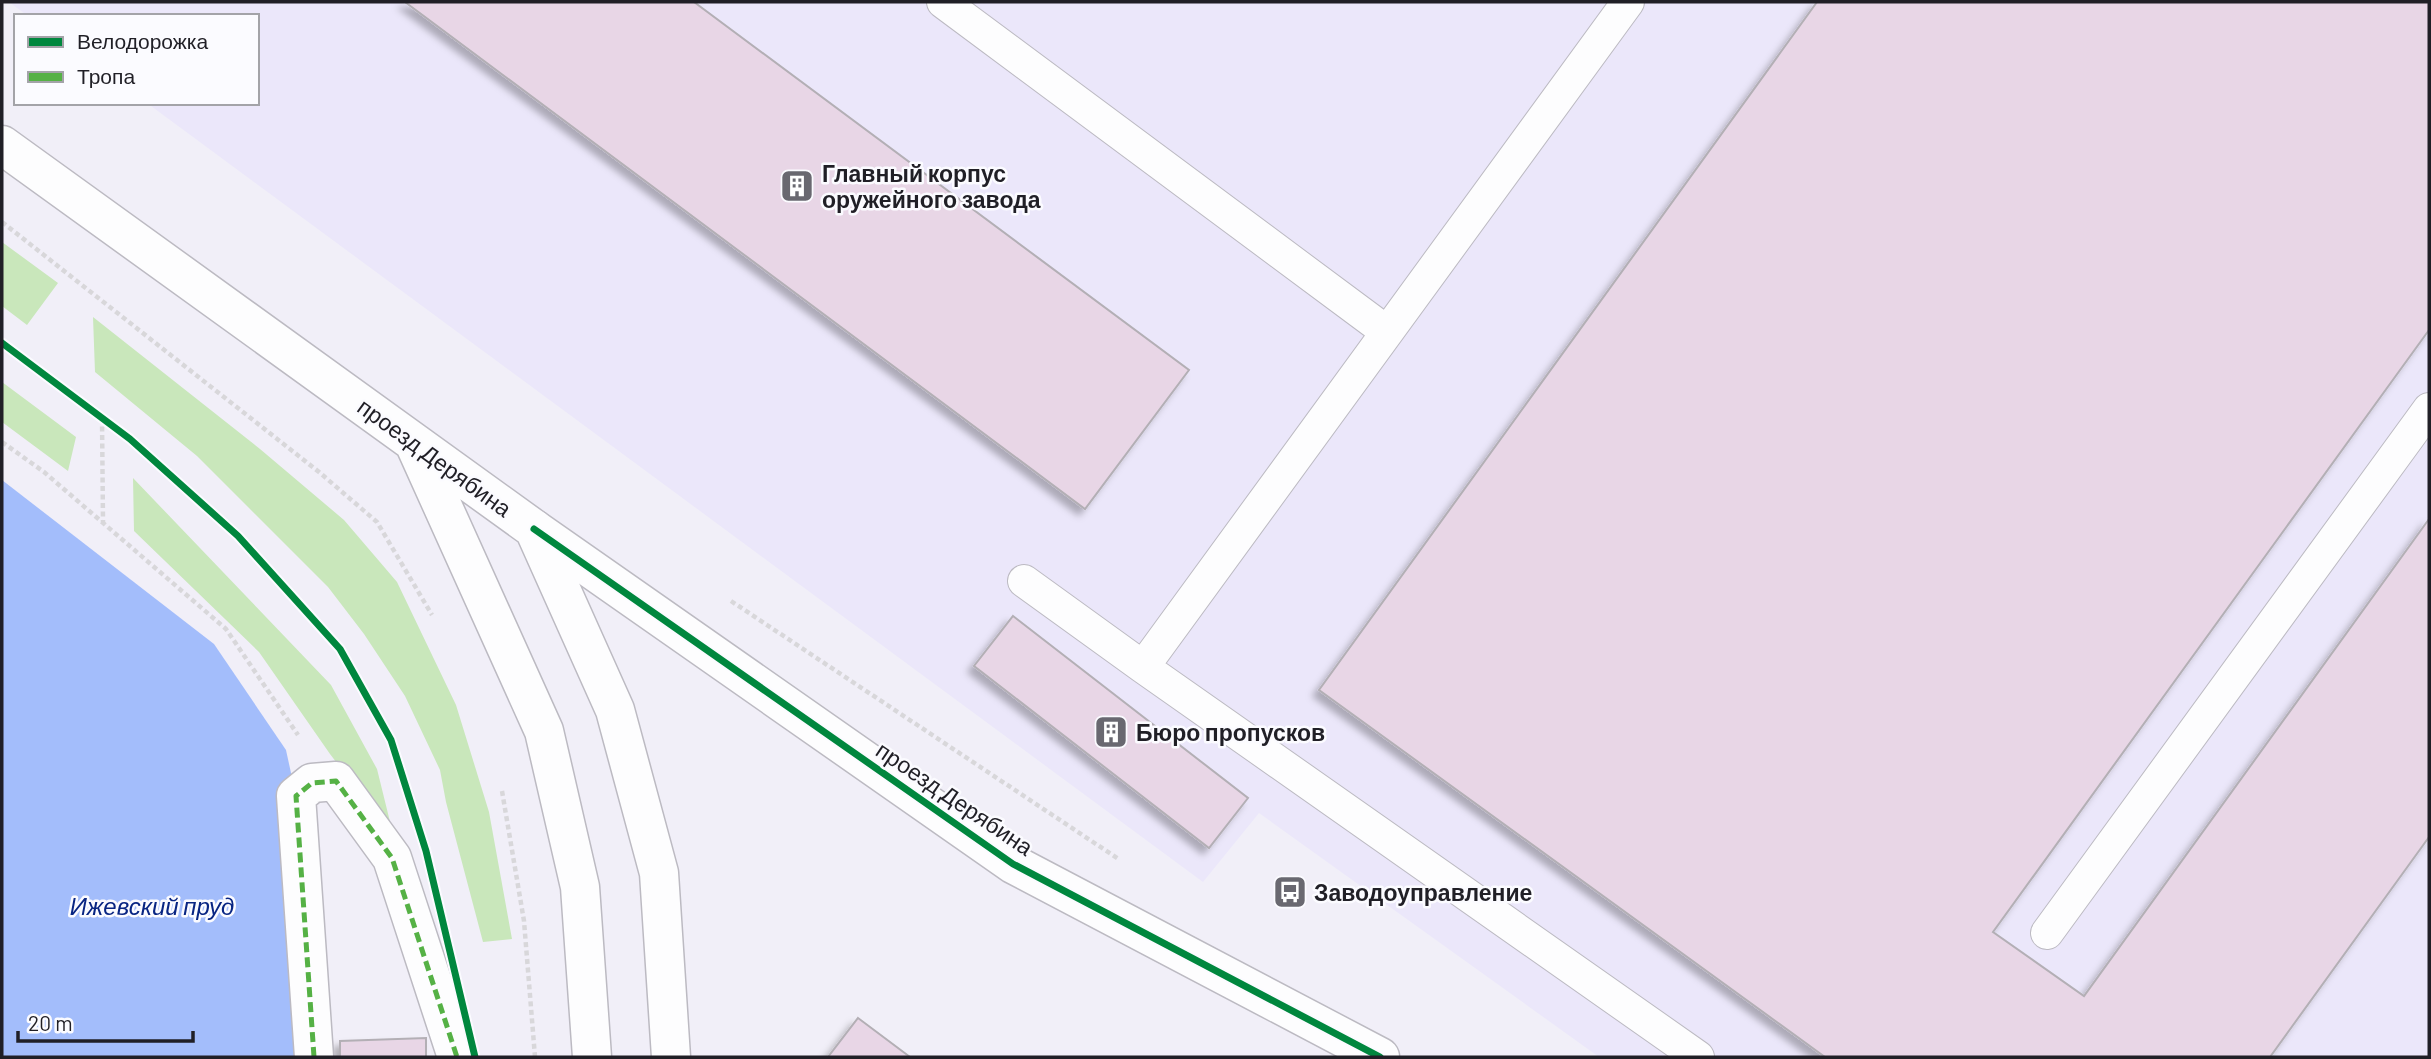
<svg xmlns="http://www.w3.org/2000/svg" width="2431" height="1059" viewBox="0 0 2431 1059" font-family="Barlow,sans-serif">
<defs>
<filter id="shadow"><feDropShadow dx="-6" dy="6" stdDeviation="3.5" flood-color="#0004"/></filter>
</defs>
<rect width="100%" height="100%" fill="#f1eff8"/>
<path fill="#ebe7fa" d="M9 2H2429V1057H1599L1259 813 1203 882 147 103H257V16H28Z"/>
<path fill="#c9e7bb" d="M2 242 58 283 27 325 2 306Z
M93 317 260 449 344 520 397 582 456 705 489 812 512 939 483 942 446 802 440 770 405 696 364 634 328 587 197 456 95 372Z
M2 382 76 437 68 471 2 422Z
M133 478 331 685 377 769 394 838 330 754 259 652 134 531Z"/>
<path fill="#a3bdfb" d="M2 480 214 644 286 750 296 796 314 1057H2Z"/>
<path fill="#e8d6e6" stroke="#b3afb5" stroke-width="2" filter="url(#shadow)" d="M405 2H694L1189 370 1085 509Z
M1817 2H2429V330L1993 932 2084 996 2429 519V837L2270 1057H1825L1319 690Z
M1013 616 1248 798 1209 848 974 666Z
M858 1018 910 1057H828Z
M426 1038V1057H340V1041Z"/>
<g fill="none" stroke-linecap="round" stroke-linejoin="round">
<defs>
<path id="lane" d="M943 2 1387 332
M1024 581 1143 667 1698 1057
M1143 667 1628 2
M2047 933 2429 409"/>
<path id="street" d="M534 529 1013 864 1380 1057
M314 1057 296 796 312 783 336 781 392 858 457 1057"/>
<path id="secondary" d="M2 145 534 529 615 710 659 873 671 1057
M415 445 544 731 580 887 592 1057"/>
</defs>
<use href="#lane" stroke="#bcbac2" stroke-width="34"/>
<use href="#street" stroke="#bcbac2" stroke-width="41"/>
<use href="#secondary" stroke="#bcbac2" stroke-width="41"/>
<path stroke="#d8d7da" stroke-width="4.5" stroke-dasharray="5 3.5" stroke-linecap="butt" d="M2 222 319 472 377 522 432 615
M102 418 103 522
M2 442 44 472 226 629 298 735
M731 601 1120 860
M502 791 524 921 535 1057"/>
<use href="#lane" stroke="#fdfdfe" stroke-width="32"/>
<use href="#street" stroke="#fdfdfe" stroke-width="38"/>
<use href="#secondary" stroke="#fdfdfe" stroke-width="38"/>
<path stroke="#55b145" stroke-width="5" stroke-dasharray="10 5" stroke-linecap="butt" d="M314 1057 296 796 312 783 336 781 392 858 457 1057"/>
<defs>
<path id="cycleway" d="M2 343 130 439 238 536 340 649 391 740 426 851 475 1057
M534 529 1013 864 1380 1057"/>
</defs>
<use href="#cycleway" stroke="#fbfbff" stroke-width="11"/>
<use href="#cycleway" stroke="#00873e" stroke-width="7"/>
</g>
<defs>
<symbol id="building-square" viewBox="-11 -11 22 22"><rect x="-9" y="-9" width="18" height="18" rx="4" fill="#696870" stroke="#fbfbff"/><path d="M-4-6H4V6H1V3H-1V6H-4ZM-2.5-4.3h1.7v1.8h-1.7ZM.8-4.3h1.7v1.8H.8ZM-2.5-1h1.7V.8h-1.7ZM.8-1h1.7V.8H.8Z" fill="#fff"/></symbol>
<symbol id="bus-square" viewBox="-11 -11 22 22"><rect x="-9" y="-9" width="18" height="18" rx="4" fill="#696870" stroke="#fbfbff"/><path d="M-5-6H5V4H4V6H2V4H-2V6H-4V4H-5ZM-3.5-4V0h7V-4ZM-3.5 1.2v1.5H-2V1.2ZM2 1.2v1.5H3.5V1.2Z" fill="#fff"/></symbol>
</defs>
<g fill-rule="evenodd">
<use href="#building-square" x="778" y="167" width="38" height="38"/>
<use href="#building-square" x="1092" y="713" width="38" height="38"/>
<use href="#bus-square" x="1271" y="873" width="38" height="38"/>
</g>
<g text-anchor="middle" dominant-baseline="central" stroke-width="5" stroke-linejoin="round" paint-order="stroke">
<g font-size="23" font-weight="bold" fill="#201f26" stroke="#fbfbff" text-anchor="start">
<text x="822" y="173">Главный корпус<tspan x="822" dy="26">оружейного завода</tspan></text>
<text x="1136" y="732">Бюро пропусков</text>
<text x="1314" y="892">Заводоуправление</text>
</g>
<g font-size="23" fill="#201f26" stroke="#fbfbff">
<text transform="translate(435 457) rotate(36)">проезд Дерябина</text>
<text transform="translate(955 798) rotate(34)">проезд Дерябина</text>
</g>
<g font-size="24" font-style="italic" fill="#082583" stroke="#fbfbff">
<text x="152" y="905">Ижевский пруд</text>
</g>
</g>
<rect width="2431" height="1059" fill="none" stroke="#201f26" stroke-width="7"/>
<rect x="14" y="14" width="245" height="91" fill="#fbfbff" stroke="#a3a3a8" stroke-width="2"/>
<rect x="28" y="37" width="35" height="10" fill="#00873e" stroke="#a3a3a8" stroke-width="2"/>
<text x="77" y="49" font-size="21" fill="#201f26">Велодорожка</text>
<rect x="28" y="72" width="35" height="10" fill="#55b145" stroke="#a3a3a8" stroke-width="2"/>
<text x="77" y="84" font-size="21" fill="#201f26">Тропа</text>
<path d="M18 1031v10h175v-10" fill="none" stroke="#201f26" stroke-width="3.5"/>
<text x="28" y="1031" font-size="21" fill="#201f26" stroke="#fbfbff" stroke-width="5" paint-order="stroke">20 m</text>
</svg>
